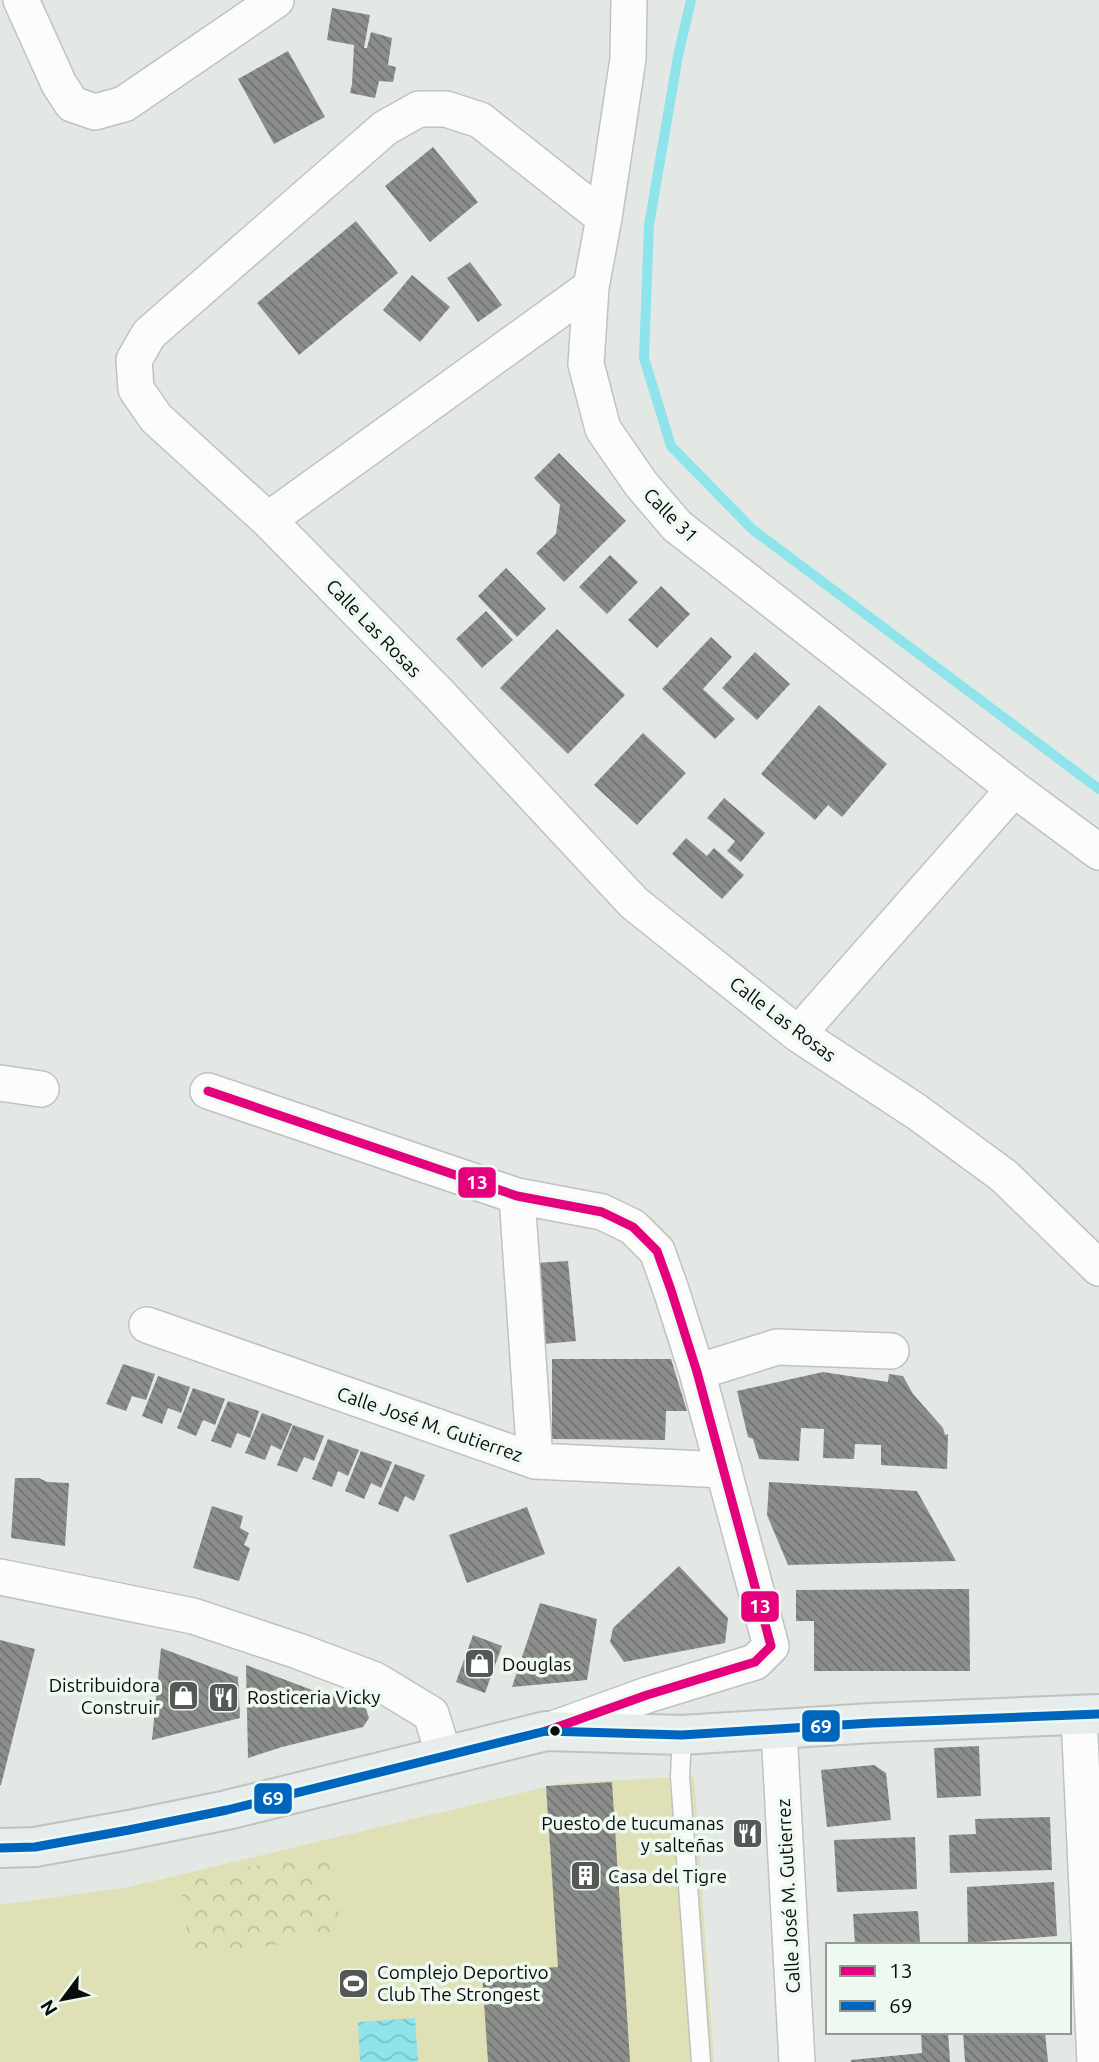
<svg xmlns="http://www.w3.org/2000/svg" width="1099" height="2062" viewBox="0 0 1099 2062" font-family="Ubuntu,sans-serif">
<defs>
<pattern id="park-crowns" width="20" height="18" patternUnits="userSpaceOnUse" patternTransform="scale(1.75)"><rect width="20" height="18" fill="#dfe0b6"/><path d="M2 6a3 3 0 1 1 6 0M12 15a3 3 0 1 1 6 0" fill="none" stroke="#bebf9b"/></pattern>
<pattern id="water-waves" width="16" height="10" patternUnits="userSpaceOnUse" patternTransform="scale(1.75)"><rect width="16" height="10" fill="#8fe4ec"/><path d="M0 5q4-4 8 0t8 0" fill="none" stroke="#7ac2c9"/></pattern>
<pattern id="building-back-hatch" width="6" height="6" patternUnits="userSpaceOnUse" patternTransform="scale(1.75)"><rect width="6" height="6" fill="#8b8e8b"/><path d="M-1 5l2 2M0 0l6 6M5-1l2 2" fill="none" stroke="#707270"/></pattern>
</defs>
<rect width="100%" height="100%" fill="#e3e8e4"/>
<path fill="#dfe0b6" d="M680 1777H694L714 2062H0V1905L129 1887 563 1783Z"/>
<path fill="url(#park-crowns)" d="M331 1856 342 1936 190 1956 179 1876Z"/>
<path fill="url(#water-waves)" d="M415 2018 418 2062H360L358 2022Z"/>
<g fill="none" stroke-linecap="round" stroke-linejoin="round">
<path stroke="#8fe4ec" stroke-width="10" d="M691 0 678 56 649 225 644 358 671 446 752 529 1099 789"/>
</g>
<path fill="url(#building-back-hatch)" d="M332 8 370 15 364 48H367L371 32 392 38 388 65 396 67 393 82 379 81 375 98 350 93 352 84 354 45 327 40Z
M288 51 325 117 274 144 238 79Z
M433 147 478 202 430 242 385 186Z
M356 221 398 273 299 355 257 303Z
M470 262 502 305 478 322 447 278Z
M412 275 450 307 420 342 383 310Z
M559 453 626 521 564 582 536 553 556 534 560 505 534 478Z
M610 555 638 582 607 614 579 587Z
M506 568 546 609 517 637 478 596Z
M661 586 690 614 657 648 628 620Z
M486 611 513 640 482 668 456 639Z
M557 629 625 695 568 754 500 688Z
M711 637 732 657 703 689 735 719 715 739 662 689Z
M755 652 790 684 757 720 722 688Z
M819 705 887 764 842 817 828 805 815 820 761 774Z
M643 733 686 773 637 825 594 785Z
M724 798 765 833 741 862 727 851 735 841 707 818Z
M686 838 707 856 714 848 744 875 722 899 672 854Z
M568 1261 576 1341 543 1344 536 1263Z
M552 1359H671L687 1411H666L665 1440 552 1439Z
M123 1364 155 1374 146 1400 132 1396 126 1411 106 1404Z
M823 1372 888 1382 889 1374 903 1376 913 1394 943 1428 945 1435 948 1434 947 1469 881 1465V1445L855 1444 854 1459 823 1458 824 1429 801 1428 799 1461 759 1459 753 1439 748 1437 737 1391Z
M158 1376 190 1387 181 1413 168 1408 162 1424 142 1416Z
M193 1388 225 1399 215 1425 203 1420 196 1436 177 1428Z
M228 1401 259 1411 250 1438 237 1433 231 1448 211 1441Z
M262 1413 292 1424 281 1450 271 1445 265 1460 245 1453Z
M293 1425 324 1436 314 1461 304 1457 297 1472 277 1465Z
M328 1439 359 1450 348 1476 338 1471 332 1487 312 1479Z
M361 1451 392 1462 381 1488 371 1483 364 1499 345 1491Z
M395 1464 425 1475 414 1501 405 1496 398 1512 378 1504Z
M15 1478H39L47 1482 69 1483 65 1546 11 1538Z
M769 1482 917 1491 956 1561 788 1565 767 1515Z
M212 1506 243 1516 240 1528 249 1533 244 1545 250 1548 239 1581 193 1568Z
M527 1507 545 1554 467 1583 449 1535Z
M679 1566 728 1618 725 1643 624 1662 610 1642 613 1628Z
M969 1589 970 1671H814V1621H796V1590Z
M540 1603 597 1619 587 1680 512 1687Z
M473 1635 502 1646 485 1693 456 1682Z
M0 1640 35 1649 1 1785H0Z
M161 1648 238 1677 240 1718 152 1740Z
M246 1665 312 1690 347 1699 366 1709 369 1718 363 1727 282 1747 248 1758Z
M979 1746 981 1796 937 1798 934 1748Z
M874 1765 886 1773 891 1820 827 1827 821 1770Z
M612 1782 630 2062H488L482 1972 558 1967 546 1786Z
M1050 1817 1052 1870 950 1873 949 1835 976 1834 975 1819Z
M915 1837 917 1889 837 1892 834 1840Z
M1054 1882 1057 1936 968 1943 967 1887Z
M918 1911 920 1942 855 1945 853 1914Z
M921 2032H948L950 2062H851V2060L922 2053Z
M963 2032H1045L1048 2062H965Z"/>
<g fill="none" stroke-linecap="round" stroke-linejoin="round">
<defs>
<path id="lane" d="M682 1735 680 1777 701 2062"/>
<path id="street" d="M21 0 59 84 72 104 95 112 124 104 276 0
M629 0 628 59 604 218 591 287 586 364 603 429 641 484 677 526 1014 789 1099 852
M604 218 480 120 446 109H419L385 128 149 334 134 360 136 389 156 418 268 520 439 694 634 903 798 1034 917 1112 1004 1176 1099 1268
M268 520 591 287
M798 1034 1014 789
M0 1083 41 1089
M208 1091 517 1196 602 1212 633 1227 657 1251 671 1290 697 1372 771 1646 755 1662 647 1695 553 1729
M517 1196 535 1461
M147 1325 535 1461 724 1470
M697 1372 777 1347 891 1351
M0 1577 193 1616 298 1651 375 1680 431 1714 444 1755
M1079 1715 1095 2062
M779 1730 797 2062"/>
<path id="secondary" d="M0 1848 35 1847 129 1830 227 1810 546 1731 682 1735 872 1723 1099 1714"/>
</defs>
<use href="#lane" stroke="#bfc3c0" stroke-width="21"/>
<use href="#street" stroke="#bfc3c0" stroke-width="38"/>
<use href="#secondary" stroke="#bfc3c0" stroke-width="42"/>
<use href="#lane" stroke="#fbfcfb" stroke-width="18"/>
<use href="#street" stroke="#fbfcfb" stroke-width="35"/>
<use href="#secondary" stroke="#e7edec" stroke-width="38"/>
<defs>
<path id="bus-1" d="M208 1091 517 1196 602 1212 633 1227 657 1251 671 1290 697 1372 771 1646 755 1662 647 1695 546 1731"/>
<path id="bus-2" d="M0 1848 35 1847 129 1830 227 1810 546 1731 682 1735 872 1723 1099 1714"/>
</defs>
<use href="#bus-1" stroke="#edf9f1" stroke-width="14"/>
<use href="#bus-2" stroke="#edf9f1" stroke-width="14"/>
<use href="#bus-1" stroke="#e5007d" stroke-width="9"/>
<use href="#bus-2" stroke="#0065bd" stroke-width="9"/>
</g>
<defs>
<symbol id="shop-square" viewBox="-11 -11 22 22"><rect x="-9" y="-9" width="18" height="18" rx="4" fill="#555956" stroke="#edf9f1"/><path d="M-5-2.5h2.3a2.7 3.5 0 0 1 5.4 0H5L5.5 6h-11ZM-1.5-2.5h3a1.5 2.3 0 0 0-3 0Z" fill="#fff"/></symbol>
<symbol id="restaurant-square" viewBox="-11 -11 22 22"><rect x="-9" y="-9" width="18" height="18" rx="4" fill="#555956" stroke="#edf9f1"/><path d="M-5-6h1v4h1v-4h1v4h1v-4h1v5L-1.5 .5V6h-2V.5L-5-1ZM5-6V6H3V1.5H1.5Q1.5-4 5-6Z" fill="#fff"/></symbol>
<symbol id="building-square" viewBox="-11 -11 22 22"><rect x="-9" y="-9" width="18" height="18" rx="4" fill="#555956" stroke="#edf9f1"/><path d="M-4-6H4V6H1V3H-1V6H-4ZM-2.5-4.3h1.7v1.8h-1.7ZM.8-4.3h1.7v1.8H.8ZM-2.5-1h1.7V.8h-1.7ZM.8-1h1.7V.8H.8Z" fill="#fff"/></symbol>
<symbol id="stadium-square" viewBox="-11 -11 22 22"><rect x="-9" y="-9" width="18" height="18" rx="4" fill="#555956" stroke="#edf9f1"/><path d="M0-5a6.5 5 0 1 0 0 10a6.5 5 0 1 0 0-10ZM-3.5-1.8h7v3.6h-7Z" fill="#fff"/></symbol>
</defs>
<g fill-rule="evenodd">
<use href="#shop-square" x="462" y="1646" width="35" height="35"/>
<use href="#shop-square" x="166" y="1678" width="35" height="35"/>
<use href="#restaurant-square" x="206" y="1680" width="35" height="35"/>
<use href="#restaurant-square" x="730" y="1816" width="35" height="35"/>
<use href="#building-square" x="568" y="1858" width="35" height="35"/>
<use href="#stadium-square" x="336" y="1966" width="35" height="35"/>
</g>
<circle fill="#090c0a" stroke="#edf9f1" stroke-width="2.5" cx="555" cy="1731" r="6"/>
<g text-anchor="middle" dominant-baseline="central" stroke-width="7" stroke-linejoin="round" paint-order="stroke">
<g font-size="19" fill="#090c0a" stroke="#edf9f1">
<text transform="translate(671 515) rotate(45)">Calle 31</text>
<text transform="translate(374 628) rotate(46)">Calle Las Rosas</text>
<text transform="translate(783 1019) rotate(37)">Calle Las Rosas</text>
<text transform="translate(430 1424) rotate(19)">Calle José M. Gutierrez</text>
<text transform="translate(788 1896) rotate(-93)">Calle José M. Gutierrez</text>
</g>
<g font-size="19" fill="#090c0a" stroke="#edf9f1" text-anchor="start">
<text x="502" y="1664">Douglas</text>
<text x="160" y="1685" text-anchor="end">Distribuidora<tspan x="160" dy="22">Construir</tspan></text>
<text x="247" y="1697">Rosticeria Vicky</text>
<text x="724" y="1823" text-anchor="end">Puesto de tucumanas<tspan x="724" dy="22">y salteñas</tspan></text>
<text x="608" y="1876">Casa del Tigre</text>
<text x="377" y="1972">Complejo Deportivo<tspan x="377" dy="22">Club The Strongest</tspan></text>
</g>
</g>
<g stroke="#edf9f1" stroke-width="2.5">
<rect x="457" y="1166" width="40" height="33" rx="7" fill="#e5007d"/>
<rect x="740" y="1590" width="40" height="33" rx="7" fill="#e5007d"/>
<rect x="801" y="1709" width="40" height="34" rx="7" fill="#0065bd"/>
<rect x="253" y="1782" width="40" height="33" rx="7" fill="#0065bd"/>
</g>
<g font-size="19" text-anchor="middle" font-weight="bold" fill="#fff">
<text x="477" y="1189">13</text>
<text x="760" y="1613">13</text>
<text x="821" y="1733">69</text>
<text x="273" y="1805">69</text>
</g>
<rect x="826" y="1943" width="245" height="91" fill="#edf9f1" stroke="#929a95" stroke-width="2"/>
<rect x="840" y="1966" width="35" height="10" fill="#e5007d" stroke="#929a95" stroke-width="2"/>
<text x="889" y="1978" font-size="21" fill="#090c0a">13</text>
<rect x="840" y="2001" width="35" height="10" fill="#0065bd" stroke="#929a95" stroke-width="2"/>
<text x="889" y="2013" font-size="21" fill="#090c0a">69</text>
<g transform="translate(63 1999) rotate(238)" stroke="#edf9f1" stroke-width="5" paint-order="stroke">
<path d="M0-5L12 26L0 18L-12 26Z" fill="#090c0a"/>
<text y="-10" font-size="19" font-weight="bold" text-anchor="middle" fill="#090c0a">N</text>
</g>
</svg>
